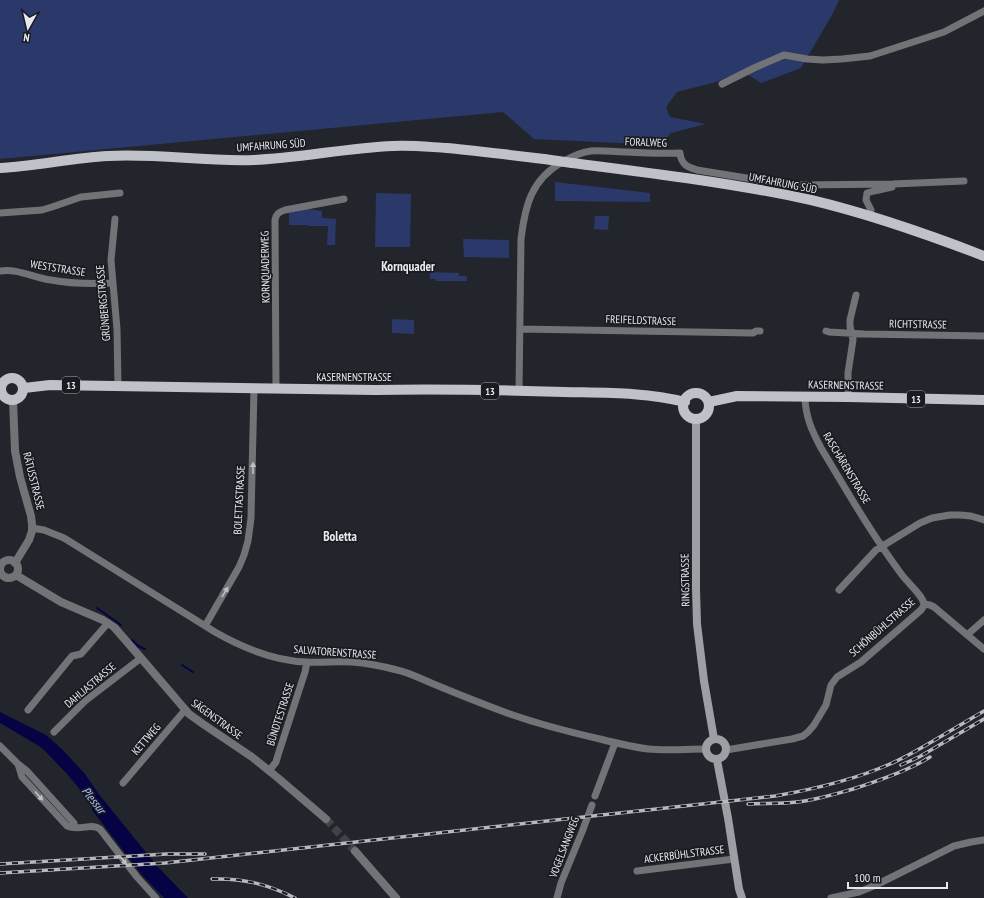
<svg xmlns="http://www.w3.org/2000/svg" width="984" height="898" viewBox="0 0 984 898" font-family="'PT Sans Narrow',sans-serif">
<rect width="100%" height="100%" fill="#22252b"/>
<path fill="#2b396a" d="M0 0H839L832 15 801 68 761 83 742 71 716 82 677 92 666 107 670 117 706 124 671 133 660 145 534 139 503 112 0 159Z
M555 182 650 193V202L555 201Z
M376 193 411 194 410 247H375Z
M307 209 322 211V218L336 219 335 245H327L328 226H308L307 225H289V213Z
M595 216H609L608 230 594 229Z
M463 239 509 240V258L464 257Z
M430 272 459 273V276H465L467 277V281H436L435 279H430Z
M392 319 414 320V334L392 333Z"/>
<path fill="#060345" d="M0 712 46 735 62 749 85 774 98 793 157 866 188 898H164L142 875 92 810V808L78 787 67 774 44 750 39 746 0 723Z"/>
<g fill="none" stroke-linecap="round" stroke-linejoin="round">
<path stroke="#060345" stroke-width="2" d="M97 608 121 625
M132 640 138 646 145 649
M182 665 193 672"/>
<path stroke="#404248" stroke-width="8" stroke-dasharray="8 4" stroke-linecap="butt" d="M326 819 355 851"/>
<path stroke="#717376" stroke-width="7" d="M722 84 754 68 784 55 807 59 823 60 842 59 870 56 944 32 984 11
M871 210 866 200 867 193 874 191 892 187
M0 213 42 210 52 207 81 197 120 193
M115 219 111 260 117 329 118 386
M0 271C17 268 34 278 51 280 72 284 92 284 113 283
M520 329 753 333 756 331H760
M826 331 829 332 864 334 984 336
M276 389 275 220C276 214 279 212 285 210L344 199
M519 391 521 239C525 206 531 180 562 162 571 157 581 152 591 151 602 150 613 152 624 152 643 153 661 154 680 153 681 164 687 167 697 170L777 183 798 185 893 184 964 181
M805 396C805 416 812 431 821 448 847 491 872 535 902 575 908 583 923 596 924 604
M848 397V373L853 340 850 326V320L856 295
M32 528 44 530 64 538 215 632C243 648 274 661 307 662 322 663 337 661 352 662 367 663 382 666 397 670 411 673 423 680 436 685 460 695 483 704 507 713 538 724 569 732 600 739 616 743 632 747 648 749 667 751 686 749 705 749
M839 590 876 550 920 523 932 518 950 515H960L971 516 984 520
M924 604 930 605 934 607 984 649
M205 626 239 567 244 555 248 541 251 518 254 388
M967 635 984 620
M28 710 72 656 81 654 108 623
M54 732 85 701 141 658
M0 746 18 764 27 771 74 823
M726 750 792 739 803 736 808 732 814 725 826 705 831 685 837 677 861 662 921 610 923 607 924 604
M18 764 22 777 67 826C80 832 91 822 100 829L137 877 156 898
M269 771 276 762 278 755 305 672 307 662
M123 783 185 710
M595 796 615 743
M637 871 734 859
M557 898 561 883 582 832 592 805
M831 898 859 892 876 885 954 846 971 842 984 840"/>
<path stroke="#717376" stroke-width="8" d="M13 400 15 451 20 477 31 516 32 524V531L29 540 15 563
M0 569a9 9 0 1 1 18 0a9 9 0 1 1-18 0Z
M16 575 61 602 103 620 114 627 141 658 189 714 203 724 252 757 278 778 326 819
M355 851 396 898"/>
<path stroke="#9d9fa5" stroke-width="8" d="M696 419V589L697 624 704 681 714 739
M706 749a10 10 0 1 1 20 0a10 10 0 1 1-20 0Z
M717 760 728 818 739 889 742 898"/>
<path stroke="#bfc2c9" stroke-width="10" d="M572 163C651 173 733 183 811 200 870 214 927 234 984 256
M0 168C36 166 72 158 108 156 157 153 205 162 254 160 300 158 346 148 393 146 411 145 429 147 447 148 479 151 511 155 544 159
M1 389a11 11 0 1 1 22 0a11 11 0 1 1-22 0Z
M24 388 50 385 375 390C438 389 501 390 564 392 604 393 645 392 685 402
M683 406a13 13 0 1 1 26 0a13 13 0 1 1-26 0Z
M709 402 737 396 848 397 984 400"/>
<defs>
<path id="rail" d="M901 765 919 757 984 719
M748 804C764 803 780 804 797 802 816 800 835 794 853 789 878 781 908 771 930 757
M0 864 167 854H205
M0 873 165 863 775 796C815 789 854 780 890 764 904 758 916 751 928 744 947 733 965 722 984 711
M212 879C243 878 267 884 295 898"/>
</defs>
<use href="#rail" stroke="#b8b9bf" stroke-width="3.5"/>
<use href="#rail" stroke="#191b21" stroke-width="2" stroke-dasharray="6" stroke-linecap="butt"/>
<path stroke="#bfc2c9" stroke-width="10" d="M544 159 572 163"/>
</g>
<defs><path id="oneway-solid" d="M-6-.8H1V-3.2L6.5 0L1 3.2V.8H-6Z"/></defs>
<g fill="#bec0c4">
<use href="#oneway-solid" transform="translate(253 468) rotate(-89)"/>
<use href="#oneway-solid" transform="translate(225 592) rotate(-59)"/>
<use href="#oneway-solid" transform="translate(39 796) rotate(48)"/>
<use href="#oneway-solid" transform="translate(123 860) rotate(53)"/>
</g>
<g text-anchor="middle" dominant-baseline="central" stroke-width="3.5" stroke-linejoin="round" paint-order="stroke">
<g fill="#191b21" stroke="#aaabb0" stroke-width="1">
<rect x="62" y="377" width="18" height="16" rx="3"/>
<rect x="481" y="383" width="18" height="16" rx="3"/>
<rect x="907" y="391" width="18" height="16" rx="3"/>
</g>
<g font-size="10" font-weight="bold" fill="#e8e9ee">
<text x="71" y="385">13</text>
<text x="490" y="391">13</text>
<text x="916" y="399">13</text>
</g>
<g font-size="11" fill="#e8e9ee" stroke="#191b21">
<text transform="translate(646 142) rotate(2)">FORALWEG</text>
<text transform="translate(271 145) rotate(-4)">UMFAHRUNG SÜD</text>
<text transform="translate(783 183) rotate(11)">UMFAHRUNG SÜD</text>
<text transform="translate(265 267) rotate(-91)">KORNQUADERWEG</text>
<text transform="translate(58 268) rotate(9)">WESTSTRASSE</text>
<text transform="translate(103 303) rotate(-95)">GRÜNBERGSTRASSE</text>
<text transform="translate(641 320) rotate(2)">FREIFELDSTRASSE</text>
<text transform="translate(918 324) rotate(1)">RICHTSTRASSE</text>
<text x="354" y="377">KASERNENSTRASSE</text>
<text transform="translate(846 385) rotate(1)">KASERNENSTRASSE</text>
<text transform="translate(847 468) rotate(59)">RASCHÄRENSTRASSE</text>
<text transform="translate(34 481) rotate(76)">RÄTUSSTRASSE</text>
<text transform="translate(239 500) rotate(-87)">BOLETTASTRASSE</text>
<text transform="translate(685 580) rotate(-91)">RINGSTRASSE</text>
<text transform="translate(882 627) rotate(-41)">SCHÖNBÜHLSTRASSE</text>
<text transform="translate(335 652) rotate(4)">SALVATORENSTRASSE</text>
<text transform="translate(90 685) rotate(-40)">DAHLIASTRASSE</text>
<text transform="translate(280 714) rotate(-72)">BÜNDTESTRASSE</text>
<text transform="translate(217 719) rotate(36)">SÄGENSTRASSE</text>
<text transform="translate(146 739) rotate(-49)">KETTWEG</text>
<text transform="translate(564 847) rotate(-69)">VOGELSANGWEG</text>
<text transform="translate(684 854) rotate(-7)">ACKERBÜHLSTRASSE</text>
</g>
<g font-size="12" font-style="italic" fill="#adc2fd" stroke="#191b21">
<text transform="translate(94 800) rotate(52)">Plessur</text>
</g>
<g font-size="13" font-weight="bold" fill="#e8e9ee" stroke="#191b21">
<text x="408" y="266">Kornquader</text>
<text x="340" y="536">Boletta</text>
</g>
</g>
<g transform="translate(28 28) rotate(188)" stroke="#191b21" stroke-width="3" paint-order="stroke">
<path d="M0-3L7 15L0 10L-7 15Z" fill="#e8e9ee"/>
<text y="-6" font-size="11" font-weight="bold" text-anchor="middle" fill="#e8e9ee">N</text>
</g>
<path d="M848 882v6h99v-6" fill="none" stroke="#e8e9ee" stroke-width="2"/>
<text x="854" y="882" font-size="12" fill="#e8e9ee" stroke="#191b21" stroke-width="3" paint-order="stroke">100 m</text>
</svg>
